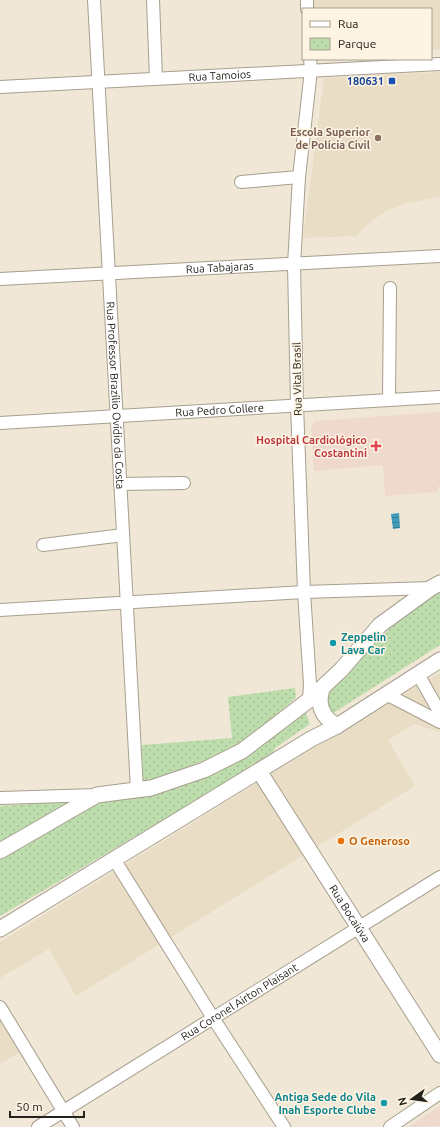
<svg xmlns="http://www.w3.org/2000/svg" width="440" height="1127" viewBox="0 0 440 1127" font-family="Ubuntu,sans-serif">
<defs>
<pattern id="park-dots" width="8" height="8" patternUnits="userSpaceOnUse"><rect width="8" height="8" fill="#beddad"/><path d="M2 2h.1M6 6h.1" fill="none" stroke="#a3bd94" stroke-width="1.8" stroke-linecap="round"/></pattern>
<pattern id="water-rules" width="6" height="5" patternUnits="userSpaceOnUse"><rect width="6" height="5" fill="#419cbc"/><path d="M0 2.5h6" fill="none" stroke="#367f98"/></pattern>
</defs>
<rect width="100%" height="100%" fill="#f0e7d6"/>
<path fill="#eaddc5" d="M310 0H440V49L431 50V9H310Z
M440 72V197L407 203 386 211 369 223 356 236 303 238 324 78Z
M440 673V732L414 724 388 740 415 786 76 996 49 949 0 978V942L383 705Z
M0 1012 24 1050 0 1064Z"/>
<path fill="#efd9cc" d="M440 412V484L437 492 385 496 383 465 314 471 311 427 316 421Z
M440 1106V1126L408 1127Z"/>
<path fill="url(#park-dots)" d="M440 591V645L327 717 322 696 414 605Z
M295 688 296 698 251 736 215 757 143 783 142 745 232 738 228 697Z
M305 711 310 724 275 748 272 756 0 916V859L100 800 226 766 276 735Z
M73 801 0 844V806Z"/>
<path fill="url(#water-rules)" d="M399 513 400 528 393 529 391 514Z"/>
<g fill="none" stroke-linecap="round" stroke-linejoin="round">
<defs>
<g id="minor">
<path id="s1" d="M94 0 137 790"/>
<path d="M153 0 156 79"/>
<path d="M307 0V9"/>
<path id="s2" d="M0 87 440 64"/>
<path d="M241 182 299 177"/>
<path id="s3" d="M0 279 440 256"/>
<path d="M389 400 390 288"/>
<path id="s4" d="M0 423 440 397"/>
<path d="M120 484 184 483"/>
<path d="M43 545 123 535"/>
<path d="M0 610 304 592 431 588"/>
<path d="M418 674 440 713"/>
<path d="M386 694 440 722"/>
<path d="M309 700 310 684 304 592 297 405 294 265 299 177 311 70 310 59"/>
<path d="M0 798 97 795"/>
<path d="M114 859 213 1018 284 1127"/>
<path d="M0 1007 73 1127"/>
<path id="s5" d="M38 1127 440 877"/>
<path d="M390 1127 440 1093"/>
</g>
<g id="major">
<path d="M322 689C317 705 322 717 337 726"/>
<path id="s6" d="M259 771 440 1055"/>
<path d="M0 851 97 795 151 788 204 770 242 751 309 700 341 670 380 625 431 588 440 583"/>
<path d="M0 929 311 739 337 726 440 660"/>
</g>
</defs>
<use href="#minor" stroke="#a79f8f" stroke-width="14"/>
<use href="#major" stroke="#a79f8f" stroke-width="17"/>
<use href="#minor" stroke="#fff" stroke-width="12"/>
<use href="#major" stroke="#fff" stroke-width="15"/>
</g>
<rect fill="#1a4fb4" stroke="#fdf4e3" stroke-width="1.5" x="388" y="77" width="8" height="8" rx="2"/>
<circle fill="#8d6e63" stroke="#fdf4e3" stroke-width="1.5" cx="378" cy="138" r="4"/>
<path fill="#e0444e" stroke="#fdf4e3" stroke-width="1.5" d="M374 440h4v4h4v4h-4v4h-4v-4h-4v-4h4z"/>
<g fill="#0f9aa8" stroke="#fdf4e3" stroke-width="1.5">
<circle cx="333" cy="643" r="4"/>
<circle cx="384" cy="1103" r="4"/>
</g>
<circle fill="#e8710a" stroke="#fdf4e3" stroke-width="1.5" cx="341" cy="841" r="4"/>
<g text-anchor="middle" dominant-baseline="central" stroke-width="3" stroke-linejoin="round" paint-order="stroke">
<g font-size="11" fill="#25211b" stroke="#fdf4e3">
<text stroke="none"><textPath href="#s2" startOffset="220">Rua Tamoios</textPath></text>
<text stroke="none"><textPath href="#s3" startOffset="220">Rua Tabajaras</textPath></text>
<text transform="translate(297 379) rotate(-91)">Rua Vital Brasil</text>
<text stroke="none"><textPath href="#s1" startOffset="396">Rua Professor Brazílio Ovídio da Costa</textPath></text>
<text stroke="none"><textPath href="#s4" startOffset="220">Rua Pedro Collere</textPath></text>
<text stroke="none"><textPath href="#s6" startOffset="169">Rua Bocaiúva</textPath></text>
<text stroke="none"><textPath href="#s5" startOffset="237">Rua Coronel Airton Plaisant</textPath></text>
</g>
<g font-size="11" font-weight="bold" fill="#164399" stroke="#fdf4e3" text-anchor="end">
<text x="384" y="81">180631</text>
</g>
<g font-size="11" font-weight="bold" fill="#785e54" stroke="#fdf4e3" text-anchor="end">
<text x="370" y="132">Escola Superior<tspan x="370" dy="13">de Polícia Civil</tspan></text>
</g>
<g font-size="11" font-weight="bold" fill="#be3a42" stroke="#fdf4e3" text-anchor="end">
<text x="367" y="440">Hospital Cardiológico<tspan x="367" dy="13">Costantini</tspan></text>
</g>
<g font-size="11" font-weight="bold" fill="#0d838f" stroke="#fdf4e3" text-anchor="start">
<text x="341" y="637">Zeppelin<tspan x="341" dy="13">Lava Car</tspan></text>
<text x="376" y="1097" text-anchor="end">Antiga Sede do Vila<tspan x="376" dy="13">Inah Esporte Clube</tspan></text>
</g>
<g font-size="11" font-weight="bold" fill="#c56008" stroke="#fdf4e3" text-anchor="start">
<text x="349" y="841">O Generoso</text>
</g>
</g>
<rect x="302" y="8" width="130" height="52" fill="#fdf4e3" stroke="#a7a093"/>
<rect x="310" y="21" width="20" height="6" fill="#ffffff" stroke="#a7a093"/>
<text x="338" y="28" font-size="12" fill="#25211b">Rua</text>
<rect x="310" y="38" width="20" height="12" fill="url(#park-dots)" stroke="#a7a093"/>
<text x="338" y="48" font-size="12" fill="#25211b">Parque</text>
<g transform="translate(412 1099) rotate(256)" stroke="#fdf4e3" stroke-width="3" paint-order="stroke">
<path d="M0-3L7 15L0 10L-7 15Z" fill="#25211b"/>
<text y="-6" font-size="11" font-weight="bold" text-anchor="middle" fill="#25211b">N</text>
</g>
<path d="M10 1111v6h74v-6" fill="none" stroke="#25211b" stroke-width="2"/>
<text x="16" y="1111" font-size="12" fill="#25211b" stroke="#fdf4e3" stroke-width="3" paint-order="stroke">50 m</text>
</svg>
